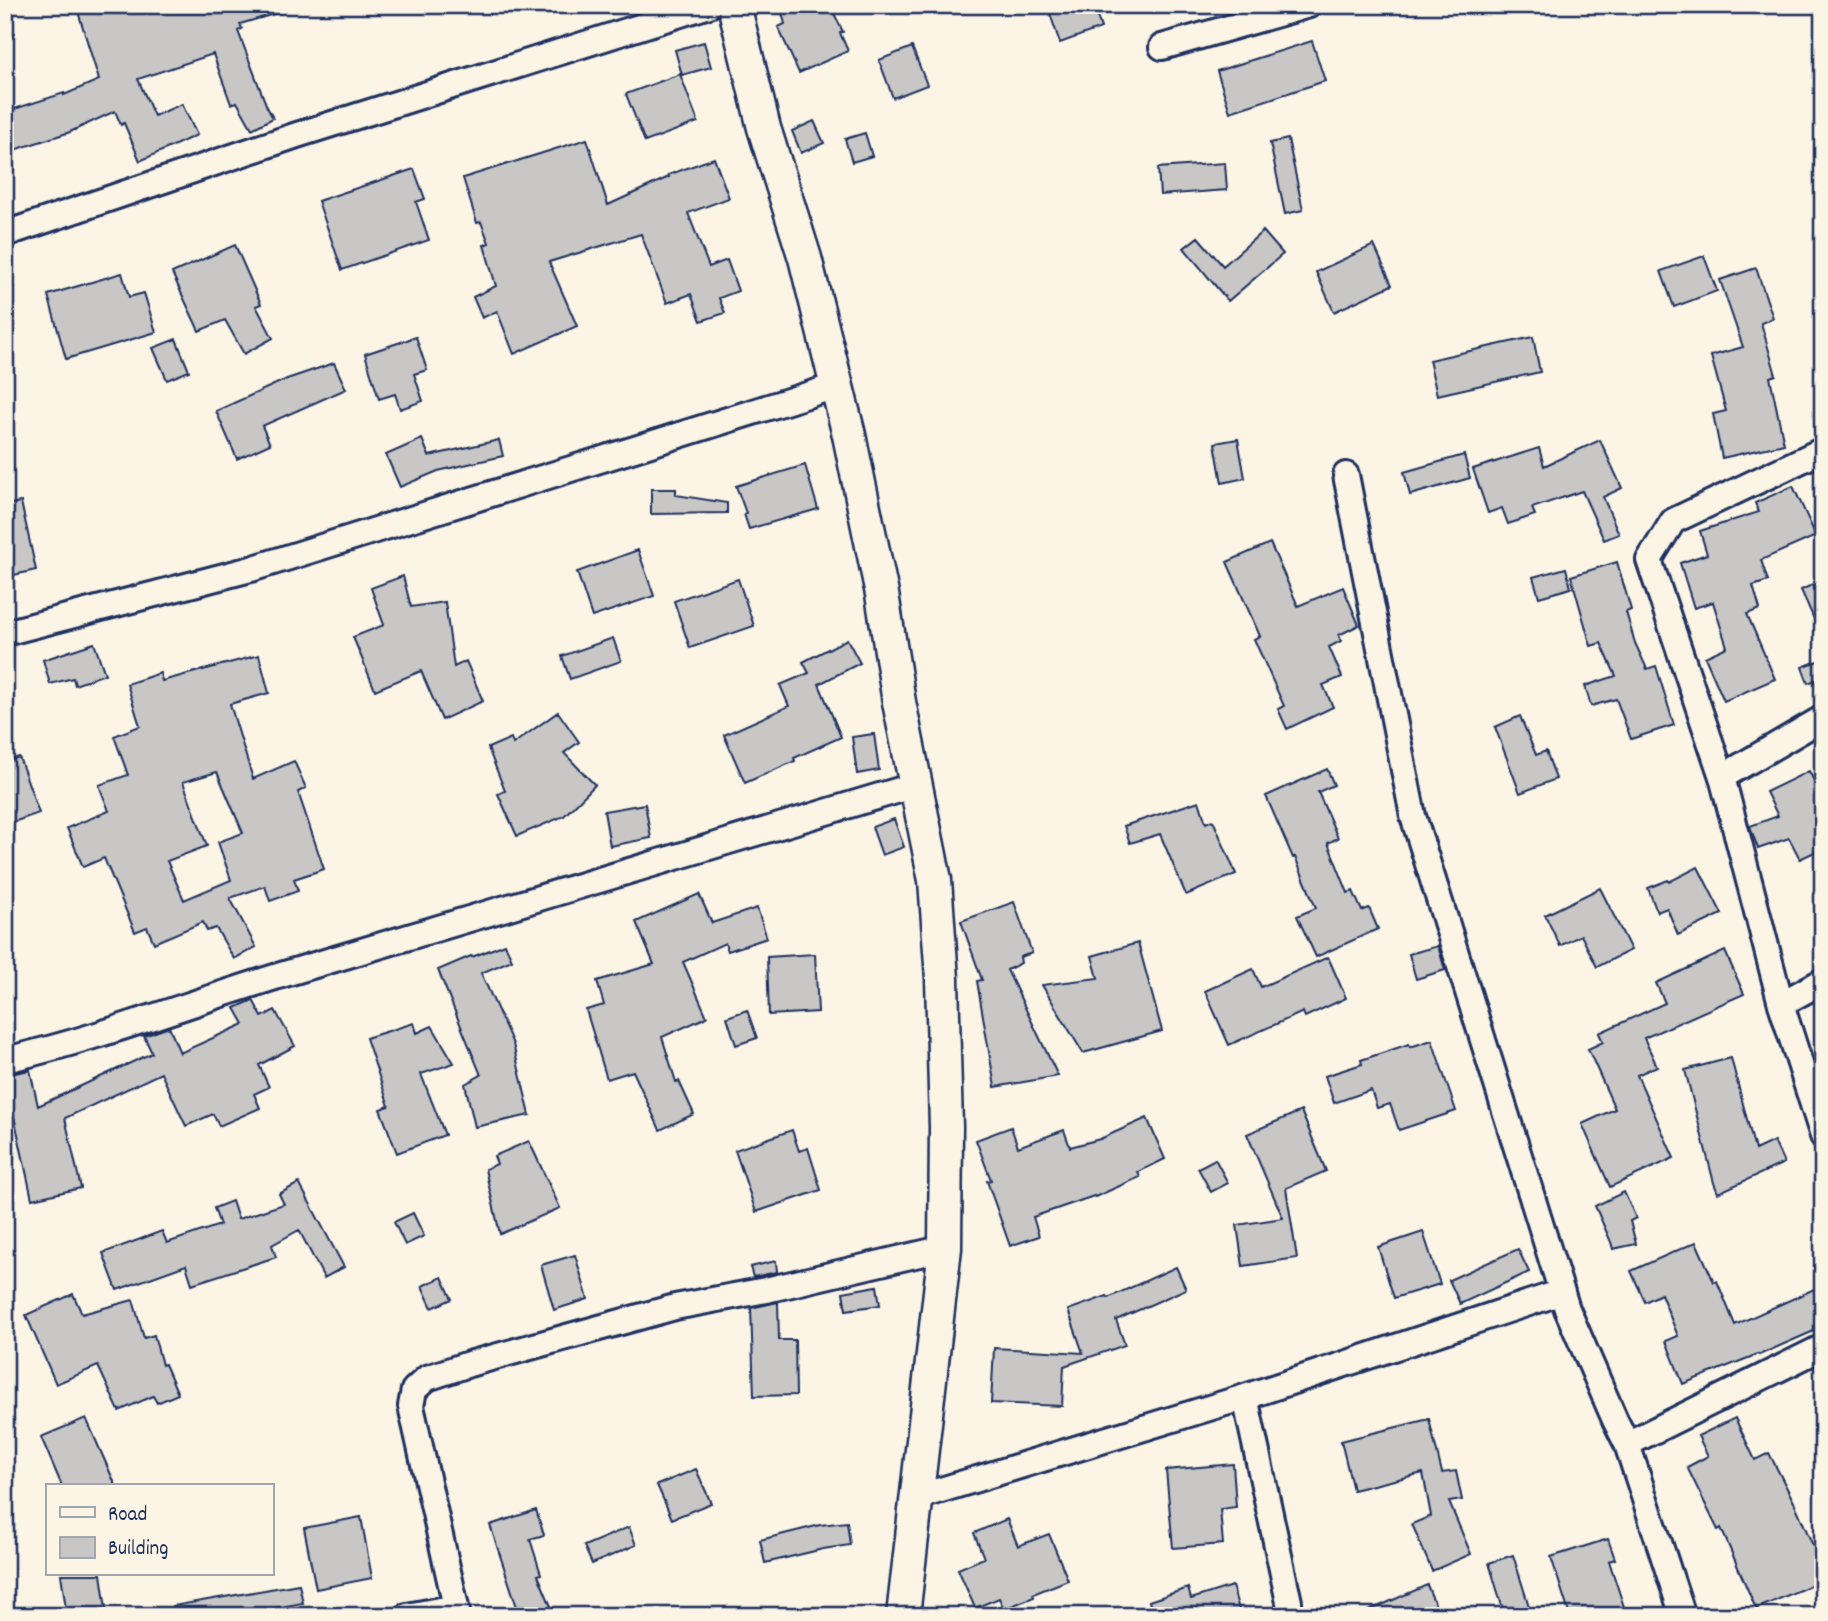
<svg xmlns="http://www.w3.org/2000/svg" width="1828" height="1621" viewBox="0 0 1828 1621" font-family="Dekko,sans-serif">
<rect width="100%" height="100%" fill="#fcf5e5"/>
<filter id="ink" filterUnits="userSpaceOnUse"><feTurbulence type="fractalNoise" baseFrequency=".0143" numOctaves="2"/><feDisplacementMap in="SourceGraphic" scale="14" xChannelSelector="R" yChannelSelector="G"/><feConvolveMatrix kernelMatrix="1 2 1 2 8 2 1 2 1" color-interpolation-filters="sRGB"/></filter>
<g filter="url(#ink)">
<path fill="#c8c7c6" stroke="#1b2f5e" stroke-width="2" fill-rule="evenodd" d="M76 5H287L288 10 240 24 242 29 238 31 267 107 273 118 252 129 237 102 231 104 213 54 138 79 154 116 182 104 197 135 140 161 124 123 121 125 115 111 70 132 5 153V112L64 93V95L99 80Z
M780 5H830L843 32 840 33 848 51 799 73 778 27 785 24Z
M1047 5H1093L1101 28 1060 43Z
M1312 41 1325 81 1230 112 1217 71Z
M704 42 711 67 682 75 675 50Z
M912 47 927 85 893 98 879 60Z
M680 74 698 122 645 142 626 94Z
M814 121 824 143 801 153 792 131Z
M865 133 872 156 852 162 845 139Z
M587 139 608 205 669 177 668 175 714 158 729 198 688 213 709 267 727 260 738 291 719 298 725 313 701 321 691 294 667 303 641 234 549 262 577 326 514 354 497 311 482 318 473 297 496 286 484 245 489 243 481 222 477 223 463 178Z
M1288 139 1303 210 1285 214 1270 143Z
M1225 163 1227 190 1160 195 1158 168Z
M414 169 425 199 416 202 429 240 342 270 318 201Z
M1263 231 1283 254 1228 301 1184 248 1198 237 1223 266Z
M235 245 261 304 256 306 273 338 244 354 225 320 199 331 172 273Z
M1374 245 1392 285 1334 312 1316 272Z
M1704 256 1717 291 1674 307 1661 271Z
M1756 268 1773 318 1761 323 1776 375 1770 377 1784 444 1722 458 1713 414 1726 411 1711 356 1743 347 1720 280Z
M122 273 129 297 144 293 156 332 66 359 48 295Z
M416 337 427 370 414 374 423 401 400 409 395 394 379 399 365 354Z
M1533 337 1540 372 1437 395 1429 360Z
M176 339 189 371 167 380 153 348Z
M334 363 346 389 262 426 270 444 237 459 216 411 287 379Z
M422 439 429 456 499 440 503 456 438 471 400 487 386 455Z
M1238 439 1245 478 1222 483 1215 443Z
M1600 440 1622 488 1603 497 1619 534 1604 540 1582 491 1532 508 1535 515 1508 524 1502 508 1488 513 1473 469 1539 448 1544 466Z
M1464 455 1470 478 1410 495 1404 472Z
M805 465 818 509 749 529 744 514 746 513 736 486Z
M1793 486 1816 536 1761 560 1768 581 1753 586 1760 609 1747 614 1775 679 1724 701 1705 657 1727 647 1713 602 1694 608 1680 563 1707 554 1700 531 1759 512 1755 503Z
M651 489H676V495L727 503V513L651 514Z
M21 502 36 570 5 577V505Z
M1270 543 1298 606 1343 587 1359 625 1339 635 1341 641 1329 647 1342 677 1323 685 1333 707 1287 729 1278 709 1284 706 1254 639 1260 636 1227 562Z
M638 550 654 596 592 617 577 572Z
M1617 562 1631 610 1626 612 1635 643 1647 669 1656 666 1674 725 1631 739 1616 699 1591 706 1585 686 1616 676 1601 643 1591 646 1571 576Z
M1566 568 1571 588 1539 597 1533 577Z
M403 576 411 607 445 602 454 667 466 661 483 701 442 720 421 671 375 690 353 637 384 625 371 588Z
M738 579 754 626 690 648 674 601Z
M1823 580V639L1801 590Z
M613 638 621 661 570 679 562 656Z
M847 639 860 663 819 684 841 737 794 758 795 761 745 783 724 735 789 706 780 685 809 673 803 662Z
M94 643 105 674 75 685 73 678 50 684 43 660Z
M259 655 269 693 230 704 253 779 294 761 306 788 298 792 324 869 294 879 298 891 270 901 265 886 230 898 256 947 234 959 216 928 207 931 203 922 154 943 147 927 135 932 104 858 83 867 67 828 109 811 99 785 128 775 114 736 140 726 127 684 160 673 162 681ZM217 772 243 833 218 842 231 880 184 900 167 861 207 846 183 782Z
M1823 659V677L1808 683 1802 667Z
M558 712 579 742 564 753 595 785 564 816 517 836 498 794 505 791 488 748 511 738 513 744Z
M1520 716 1536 755 1546 751 1556 779 1520 793 1495 727Z
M874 734 879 770 857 774 852 737Z
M19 757 39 813 5 825V762Z
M1327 769 1334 785 1318 792 1338 838 1328 843 1348 893 1353 891 1362 911 1369 908 1378 929 1316 957 1297 916 1316 908 1295 857 1293 858 1266 796Z
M1809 771 1823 799V848L1800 859 1789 838 1758 849 1750 826 1778 816 1766 792Z
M1199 801 1206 823 1213 820 1236 874 1186 895 1160 834 1130 843 1124 826Z
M645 804 651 838 610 846 604 811Z
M894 819 904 847 882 855 872 827Z
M1698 867 1722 914 1678 935 1667 908 1657 912 1648 888 1668 880 1669 882Z
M1600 888 1631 950 1597 967 1581 935 1560 946 1545 915Z
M699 894 712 923 757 908 767 938 728 951 725 943 683 962 707 1017 662 1037 676 1082 679 1081 694 1114 660 1130 633 1071 607 1079 586 1010 604 1005 597 981 654 964 636 922Z
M1014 902 1032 953 1020 957 1021 963 1007 970 1058 1076 995 1087 977 981 982 980 961 921Z
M1138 943 1162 1031 1083 1053 1042 985 1098 978 1092 956Z
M505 944 512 960 481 973 513 1044 530 1115 475 1127 465 1084 481 1075 438 970 471 956 472 957Z
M1438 946 1445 970 1416 979 1409 954Z
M1725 951 1744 994 1644 1038 1657 1066 1637 1075 1674 1158 1610 1187 1582 1124 1615 1109 1588 1049 1603 1042 1599 1033 1665 1003 1656 983Z
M815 954 818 1012 769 1015 767 957Z
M1328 957 1346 998 1305 1017 1303 1012 1229 1045 1205 991 1253 969 1261 987Z
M253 1000 262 1017 275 1010 295 1046 259 1065 269 1087 254 1094 260 1108 219 1126 213 1114 186 1126 161 1073 65 1118 81 1188 32 1199 5 1075 30 1070 38 1106 152 1053 144 1036 169 1027 180 1053 244 1024 235 1008Z
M747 1010 757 1038 736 1045 727 1017Z
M414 1023 417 1033 432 1026 454 1063 421 1074 445 1135 397 1153 380 1109 389 1106 366 1038Z
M1432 1040 1456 1111 1399 1130 1390 1104 1377 1108 1371 1090 1334 1103 1325 1076 1362 1064 1361 1060 1409 1044 1410 1047Z
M1731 1058 1755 1150 1774 1141 1784 1163 1718 1193 1714 1183 1685 1070Z
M1301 1111 1326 1171 1286 1188 1297 1258 1243 1266 1237 1225 1283 1218 1247 1134Z
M1147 1118 1165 1159 1138 1172 1140 1177 1095 1197 1094 1196 1033 1217 1039 1236 1010 1246 987 1181 991 1180 976 1140 1011 1127 1018 1147 1064 1130 1070 1147 1100 1139Z
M792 1130 799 1151 808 1148 821 1190 756 1212 735 1150Z
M529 1141 560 1208 500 1234 485 1169 497 1164 494 1156Z
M1215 1159 1228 1183 1211 1192 1198 1168Z
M299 1183 344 1267 324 1278 299 1230 272 1245 276 1257 192 1284 186 1265 117 1290 103 1253 162 1231 167 1243 220 1225 214 1208 232 1201 238 1219 284 1204 279 1194Z
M1624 1192 1636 1218 1630 1221 1636 1244 1613 1249 1611 1242 1595 1206Z
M413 1213 424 1236 405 1245 394 1222Z
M1423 1232 1440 1284 1394 1298 1378 1247Z
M1696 1242 1714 1282 1717 1281 1735 1325 1823 1285V1327L1759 1355 1758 1354 1683 1384 1666 1341 1678 1336 1661 1294 1645 1302 1631 1271Z
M1518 1249 1529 1272 1460 1304 1449 1280Z
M575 1255 588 1299 554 1310 541 1265Z
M776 1261 777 1272 753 1277 750 1267Z
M1176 1267 1186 1289 1116 1320 1125 1345 1064 1366 1062 1406 991 1403 994 1348 1083 1353 1068 1310 1107 1296 1108 1298Z
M442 1277 452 1299 432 1308 422 1286Z
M877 1286 880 1305 846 1310 843 1292Z
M73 1294 82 1314 133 1300 144 1338 154 1335 162 1365 165 1364 178 1394 157 1403 153 1396 119 1411 98 1366 56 1384 26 1315Z
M778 1302 779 1340H795L796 1395 754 1396 751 1308Z
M86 1418 116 1486H62L41 1437Z
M1735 1418 1755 1460 1769 1453 1795 1504 1823 1569V1580L1756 1609 1721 1528 1718 1530 1687 1467 1708 1456 1698 1436Z
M1429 1419 1442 1473 1456 1471 1462 1500 1449 1502 1471 1554 1432 1571 1412 1524 1431 1516 1423 1473 1353 1490 1341 1441Z
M1233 1464 1236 1507 1220 1509 1223 1544 1173 1548 1166 1470Z
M696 1469 711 1503 672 1519 657 1485Z
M536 1510 544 1535 530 1539 541 1574 538 1575 555 1616H520L490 1525Z
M361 1517 372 1578 316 1589 304 1528Z
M1007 1519 1018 1546 1049 1534 1068 1580 1033 1594 1034 1597 1004 1609 999 1598 975 1608 958 1569 984 1558 974 1533Z
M847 1522 850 1545 823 1549 765 1563 760 1540 820 1525Z
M629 1527 636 1545 592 1564 584 1546Z
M1608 1539 1615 1559 1609 1561 1625 1610 1607 1616H1570L1551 1557Z
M1513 1555 1532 1616H1505L1489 1563Z
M61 1574H101L107 1616H67Z
M299 1584 303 1603 253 1612V1608L222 1616H174L173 1606Z
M1427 1585 1440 1616H1357Z
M1232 1586 1241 1616H1152V1612L1149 1601 1188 1588 1191 1599Z"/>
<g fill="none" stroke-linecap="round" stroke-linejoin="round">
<defs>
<path id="minor" d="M1162 47 1309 5
M5 234 297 135 709 5
M1823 450 1673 521 1649 560 1722 777 1781 1004 1823 1136
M1346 475 1413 816 1567 1309 1615 1420 1627 1444 1683 1616
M5 633 251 569 836 386
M1722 777 1823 718
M1781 1004 1823 981
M5 1060C105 1037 200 999 298 970 504 908 710 848 916 785
M1245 1397 1289 1602 1290 1616
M1627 1444 1823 1347
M918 1497 1245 1397 1562 1292
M407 1616 456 1607
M458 1616 411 1406 414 1390 427 1378 469 1364 675 1307 766 1290 945 1248"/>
<path id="tertiary" d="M734 5 764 128 805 258 849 435 882 594 899 702 935 880 942 979 946 1127 945 1248 903 1616"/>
</defs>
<use href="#minor" stroke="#1b2f5e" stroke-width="30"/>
<use href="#tertiary" stroke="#1b2f5e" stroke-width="37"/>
<use href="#minor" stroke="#fcf5e5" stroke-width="24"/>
<use href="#tertiary" stroke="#fcf5e5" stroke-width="32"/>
</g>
</g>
<rect width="1828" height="1621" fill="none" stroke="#fcf5e5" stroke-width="28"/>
<rect x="14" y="14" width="1800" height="1593" fill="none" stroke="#1b2f5e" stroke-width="2.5" filter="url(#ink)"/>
<rect x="46" y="1484" width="228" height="91" fill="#fcf5e5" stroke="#a2a6af" stroke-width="2"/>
<rect x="60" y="1507" width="35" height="10" fill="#fcf5e5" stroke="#a2a6af" stroke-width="2"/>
<text x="108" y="1520" font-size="21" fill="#1b2f5e">Road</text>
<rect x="60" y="1537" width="35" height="21" fill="#c8c7c6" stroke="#a2a6af" stroke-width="2"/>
<text x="108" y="1554" font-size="21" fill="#1b2f5e">Building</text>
</svg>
